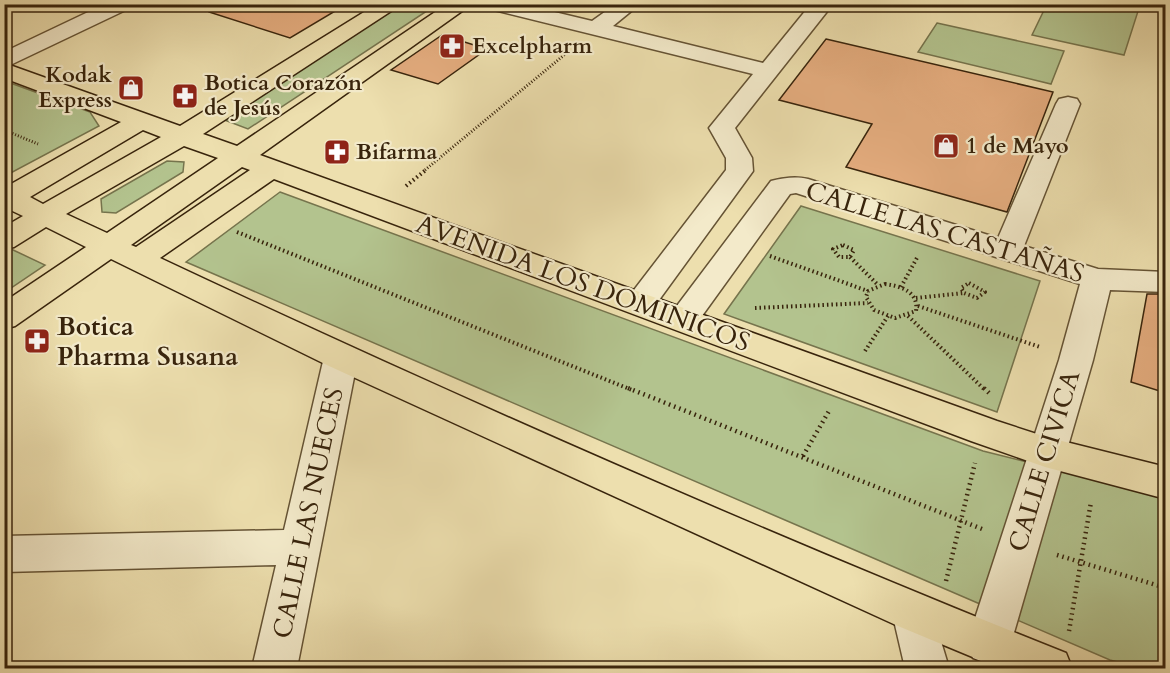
<svg xmlns="http://www.w3.org/2000/svg" width="1170" height="673" viewBox="0 0 1170 673" font-family="Cardo,serif">
<rect width="100%" height="100%" fill="#eddfae"/>
<filter id="stains"><feTurbulence type="fractalNoise" baseFrequency=".00333" numOctaves="4"/><feColorMatrix values="0 0 0 0 .2 0 0 0 0 .09 0 0 0 0 .02 0 0 0 .5 -.17"/></filter>
<radialGradient id="worn" r=".72"><stop offset=".6" stop-color="#630" stop-opacity="0"/><stop offset="1" stop-color="#630" stop-opacity=".3"/></radialGradient>
<path fill="#b3c38e" stroke="#76744d" stroke-width="1.5" d="M1047 4H1140V5L1124 55 1032 35Z
M401 5H436L248 129 222 119Z
M937 23 1064 51 1051 84 918 52Z
M5 81 90 112 99 126 5 176Z
M167 161 184 162 183 172 116 213 102 212 101 199Z
M280 192 983 451 1165 497V668H1139L1110 660 186 262Z
M801 206 1040 281 997 412 724 314Z
M11 249 45 265 5 292V254Z"/>
<path fill="#e5ad7f" stroke="#38240c" stroke-width="1.5" d="M210 4H347L290 38 209 12Z
M442 35 487 49 438 84 391 70Z
M826 39 1053 92 1007 212 846 167 872 124 779 100Z
M1147 294H1166V393L1131 382Z"/>
<g fill="none" stroke-linecap="round" stroke-linejoin="round">
<defs>
<path id="minor" d="M105 4H133L130 8 4 68V52Z
M483 4H521L592 21 616 4H640L613 26 763 63 811 4H833L735 128 752 158 753 171 651 311 640 314 629 311 624 303 726 170V158L709 128 753 74 486 8Z
M1068 97 1077 99 1080 104 1024 246 1098 269 1166 272V292L1110 290 1093 360 1011 643 1005 658 989 664 973 658 967 643 1059 360 1080 284 796 193 790 194 694 327 683 330 672 327 667 319 771 181C784 178 795 176 808 179L998 238 1056 104 1059 99Z
M341 345 353 348 358 357 297 668H252L276 565 4 572V536L284 530 324 357 329 348Z
M913 592 928 598 949 668H905L892 612 898 598Z"/>
<path id="major" d="M377 4H402L203 134 237 146 447 4H472L260 155 997 421 1046 437 1166 467V499L1045 467 971 441 274 179 160 258C458 398 760 531 1066 653L1072 668H999L898 626 329 366 111 259 15 326 4 329V302L86 247 46 227 14 247 4 249V227L23 216 4 207V188L121 122 4 78V63L180 126ZM143 130 161 137 43 204 30 197ZM184 146 218 158 107 233 66 214ZM242 167 250 170 136 247 131 245Z"/>
</defs>
<use href="#minor" stroke="#655334" stroke-width="3"/>
<use href="#major" stroke="#38240c" stroke-width="3"/>
<path stroke="#38240c" stroke-width="3" stroke-dasharray="1 2" stroke-linecap="butt" d="M4 130 38 144
M425 170 569 51"/>
<path stroke="#38240c" stroke-width="4" stroke-dasharray="1.5 3" stroke-linecap="butt" d="M406 186 427 169
M237 232 632 390
M843 245 854 250 850 257H839L833 249Z
M770 256 868 291
M850 257 878 285
M969 283 985 292 977 298 964 293 961 288Z
M885 284C901 286 919 292 916 311L895 318 874 310 866 297 868 291Z
M901 287 918 256
M916 298 964 293
M918 306 1040 347
M755 308 868 303
M908 316 985 390
M865 351 888 316"/>
<path stroke="#38240c" stroke-width="4.5" stroke-dasharray="1.5 4" stroke-linecap="butt" d="M628 388 982 529
M984 388 990 394
M803 456 829 411
M1057 555 1166 588
M946 581 975 463
M1069 631 1091 502"/>
<use href="#minor" fill="#f3eaca" fill-rule="evenodd"/>
<use href="#major" fill="#eddfae" fill-rule="evenodd"/>
</g>
<defs>
<symbol id="pharmacy-square" viewBox="-11 -11 22 22"><rect x="-9" y="-9" width="18" height="18" rx="4" fill="#8f2418" stroke="#f3eaca"/><path d="M-2-6h4v4h4v4h-4v4h-4v-4h-4v-4h4Z" fill="#fff"/></symbol>
<symbol id="shop-square" viewBox="-11 -11 22 22"><rect x="-9" y="-9" width="18" height="18" rx="4" fill="#8f2418" stroke="#f3eaca"/><path d="M-5-2.5h2.3a2.7 3.5 0 0 1 5.4 0H5L5.5 6h-11ZM-1.5-2.5h3a1.5 2.3 0 0 0-3 0Z" fill="#fff"/></symbol>
</defs>
<g fill-rule="evenodd">
<use href="#pharmacy-square" x="437" y="31" width="30" height="30"/>
<use href="#shop-square" x="116" y="73" width="30" height="30"/>
<use href="#pharmacy-square" x="170" y="81" width="30" height="30"/>
<use href="#shop-square" x="931" y="131" width="30" height="30"/>
<use href="#pharmacy-square" x="322" y="137" width="30" height="30"/>
<use href="#pharmacy-square" x="22" y="326" width="30" height="30"/>
</g>
<g text-anchor="middle" dominant-baseline="central" stroke-width="4.5" stroke-linejoin="round" paint-order="stroke">
<g font-size="22" font-weight="bold" fill="#38240c" stroke="#f3eaca" text-anchor="start">
<text x="472" y="46">Excelpharm</text>
<text x="112" y="75" text-anchor="end">Kodak<tspan x="112" dy="25">Express</tspan></text>
<text x="204" y="83">Botica Corazón<tspan x="204" dy="25">de Jesús</tspan></text>
<text x="966" y="146">1 de Mayo</text>
<text x="356" y="152">Bifarma</text>
</g>
<g font-size="26" fill="#38240c" stroke="#f3eaca">
<text transform="translate(945 232) rotate(17)">CALLE LAS CASTAÑAS</text>
<text transform="translate(583 283) rotate(20)">AVENIDA LOS DOMINICOS</text>
<text transform="translate(1044 461) rotate(-73)">CALLE CIVICA</text>
<text transform="translate(308 513) rotate(-78)">CALLE LAS NUECES</text>
</g>
<g font-size="26" font-weight="bold" fill="#38240c" stroke="#f3eaca" text-anchor="start">
<text x="57" y="326">Botica<tspan x="57" dy="30">Pharma Susana</tspan></text>
</g>
</g>
<rect width="1170" height="673" fill="none" stroke="#eddfae" stroke-width="24"/>
<rect x="6" y="6" width="1158" height="661" fill="none" stroke="#38240c" stroke-width="3"/>
<rect x="12" y="12" width="1146" height="649" fill="none" stroke="#38240c" stroke-width="1.5"/>
<rect width="100%" height="100%" filter="url(#stains)"/>
<rect width="100%" height="100%" fill="url(#worn)"/>
</svg>
